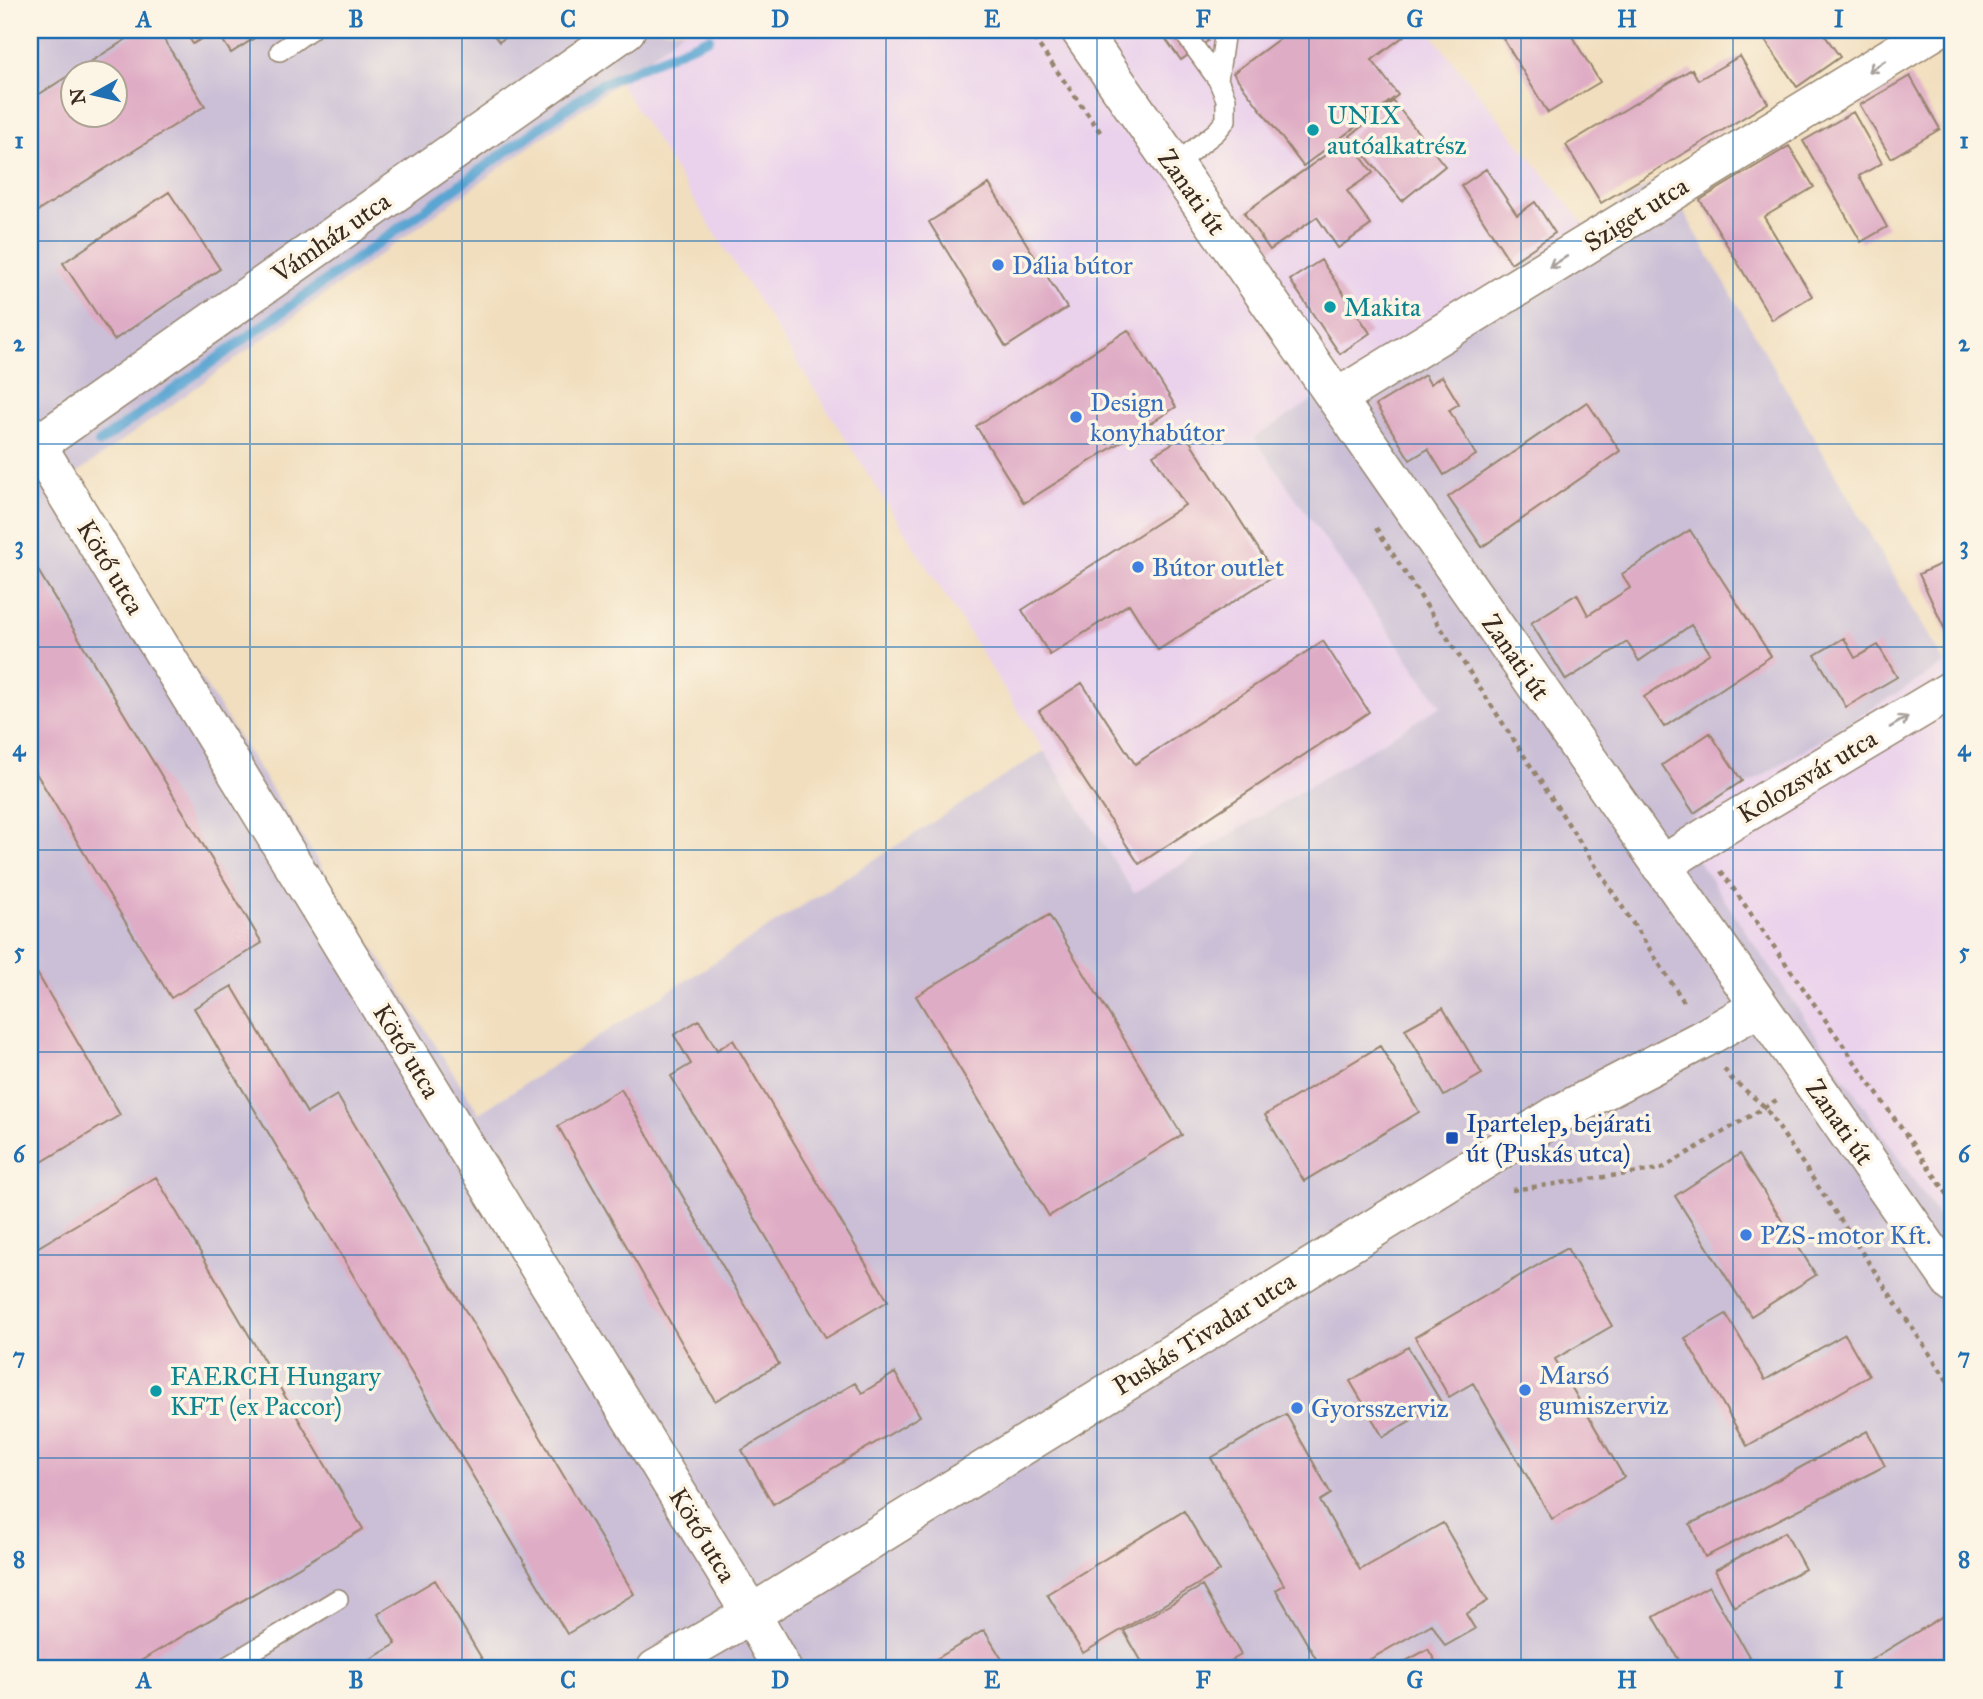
<svg xmlns="http://www.w3.org/2000/svg" width="1983" height="1699" viewBox="0 0 1983 1699" font-family="'IM FELL Great Primer',serif">
<rect width="100%" height="100%" fill="#fcf5e5"/>
<filter id="ink" filterUnits="userSpaceOnUse"><feTurbulence type="fractalNoise" baseFrequency=".0143" numOctaves="2"/><feDisplacementMap in="SourceGraphic" scale="14" xChannelSelector="R" yChannelSelector="G"/><feConvolveMatrix kernelMatrix="1 2 1 2 8 2 1 2 1" color-interpolation-filters="sRGB"/></filter>
<filter id="wash" filterUnits="userSpaceOnUse"><feTurbulence type="fractalNoise" baseFrequency=".00686" numOctaves="4" result="noise"/><feDisplacementMap in="SourceGraphic" scale="28" xChannelSelector="R" yChannelSelector="G"/><feGaussianBlur stdDeviation="1.57" result="paint"/><feColorMatrix in="noise" values="0 0 0 0 0 0 0 0 0 0 0 0 0 0 0 0 0 1.4 0 .05"/><feComposite in="paint" operator="in"/></filter>
<g filter="url(#wash)">
<rect width="100%" height="100%" fill="#f1debe"/>
<path fill="#ead1ec" d="M684 30H1428L1586 227 1254 438 1442 706 1134 893 619 82Z
M1953 659V1238L1676 828Z"/>
<path fill="#cabfd6" fill-rule="evenodd" d="M30 30H684L619 82 72 477 479 1113 1044 751 1134 893 1441 706 1254 438 1663 176 1945 664 1676 828 1953 1238V1669H30ZM74 74H116V116H74Z"/>
<g fill="none" stroke-linecap="round" stroke-linejoin="round">
<path stroke="#5aa5d2" stroke-width="10" d="M99 443 599 85 709 38"/>
</g>
<g id="blocks">
<path fill="#dfacc5" fill-rule="evenodd" d="M141 30H158L205 106 30 216V100ZM74 74H116V116H74Z
M184 30H216L193 44Z
M216 30H267L231 53Z
M490 30H517L499 42Z
M1159 30H1201L1208 41 1181 60Z
M1291 30H1399L1404 36 1372 60 1398 95 1303 166 1233 73Z
M1498 30H1568L1600 82 1548 113Z
M1779 30H1821L1840 57 1797 87 1764 39Z
M1740 56 1768 103 1601 203 1566 145 1692 69 1698 80Z
M1910 76 1940 129 1891 158 1860 105Z
M1393 101 1445 166 1402 201 1350 136Z
M1853 112 1882 163 1859 176 1887 227 1861 242 1803 141Z
M1348 139 1373 173 1347 191 1371 225 1338 248 1317 217 1270 250 1244 213Z
M1789 146 1814 187 1764 217 1812 296 1772 320 1700 200Z
M1486 169 1517 215 1535 202 1555 233 1511 263 1461 186Z
M989 184 1067 308 1006 347 929 222Z
M169 192 220 269 114 340 63 263Z
M1321 260 1370 333 1340 354 1290 280Z
M1128 330 1176 407 1024 503 976 426Z
M1425 375 1430 384 1442 376 1459 404 1449 410 1476 455 1444 475 1428 449 1410 460 1376 405Z
M1587 402 1620 451 1482 547 1448 497Z
M1186 435 1275 575 1158 650 1129 604 1050 655 1022 610 1185 505 1153 455Z
M1690 530 1771 656 1664 727 1644 697 1710 653 1691 625 1639 661 1627 642 1566 680 1531 623 1577 594 1588 615 1630 588 1622 574Z
M30 557 262 943 171 998 30 763Z
M1953 558V647L1919 574Z
M1844 638 1855 658 1878 645 1897 677 1846 707 1815 655Z
M1323 641 1369 712 1139 864 1039 711 1082 683 1135 764Z
M1710 733 1742 781 1694 813 1662 765Z
M1049 915 1182 1135 1049 1216 916 996Z
M30 961 120 1115 30 1169Z
M232 986 307 1113 337 1095 634 1594 567 1634 194 1008Z
M1443 1008 1482 1074 1444 1096 1405 1029Z
M699 1020 717 1050 733 1040 888 1301 826 1338 671 1076 691 1064 674 1035Z
M1380 1046 1419 1112 1304 1181 1265 1115Z
M621 1089 779 1364 715 1401 558 1126Z
M1740 1154 1816 1275 1751 1316 1675 1196Z
M156 1177 363 1529 127 1669H30V1252Z
M1567 1248 1612 1326 1555 1359 1624 1477 1552 1519 1473 1383 1449 1397 1415 1337Z
M1726 1314 1765 1380 1845 1334 1869 1376 1747 1446 1685 1338Z
M1408 1347 1441 1402 1383 1437 1350 1381Z
M895 1373 920 1416 773 1504 742 1450 855 1383 862 1393Z
M1286 1414 1331 1494 1320 1501 1360 1570 1443 1523 1488 1601 1466 1614 1475 1629 1445 1646 1432 1624 1353 1669H1322L1276 1590 1284 1585 1211 1458Z
M1867 1431 1885 1466 1705 1557 1690 1524 1759 1490Z
M1184 1511 1220 1571 1083 1653 1047 1594Z
M1785 1532 1805 1569 1734 1607 1715 1570Z
M435 1580 488 1669H354L396 1644 378 1614Z
M1202 1586 1241 1655 1217 1669H1146L1124 1631Z
M1709 1586 1756 1669H1684L1654 1617Z
M1953 1610V1669H1856Z
M984 1630 1008 1669H920Z
M1428 1649 1440 1669H1391Z"/>
</g>
</g>
<g filter="url(#ink)">
<use href="#blocks" fill-opacity="0" stroke="#96846e" stroke-width="2"/>
<g fill="none" stroke-linecap="round" stroke-linejoin="round">
<defs>
<path id="lane" d="M1182 30 1218 80
M280 51 310 30
M1174 165 1216 132 1226 120V99L1218 80 1225 30
M223 1669 338 1599"/>
<path id="street" d="M1337 398 1935 30
M30 434 751 1614 782 1669
M37 445 626 30
M1661 866 1714 832 1953 689
M656 1669 751 1614 1557 1115 1703 1039 1759 1007"/>
<path id="secondary" d="M1080 30 1953 1284"/>
</defs>
<use href="#lane" stroke="#96846e" stroke-width="22"/>
<use href="#street" stroke="#96846e" stroke-width="41"/>
<use href="#secondary" stroke="#96846e" stroke-width="41"/>
<path stroke="#96846e" stroke-width="4.5" stroke-dasharray="5 5" stroke-linecap="butt" d="M1028 30 1101 133
M1376 528 1686 1005
M1721 871 1953 1202
M1724 1069 1732 1079 1765 1107 1953 1389
M1512 1190 1661 1169 1780 1098"/>
<use href="#lane" stroke="#fff" stroke-width="19"/>
<use href="#street" stroke="#fff" stroke-width="38"/>
<use href="#secondary" stroke="#fff" stroke-width="38"/>
</g>
<defs><path id="oneway-shaft" d="M-6 0H5M1.5-3L5.5 0L1.5 3" fill="none" stroke-width="1.6" stroke-linecap="round" stroke-linejoin="round" transform="scale(1.75)"/></defs>
<g stroke="#a79f9a">
<use href="#oneway-shaft" transform="translate(1877 66) rotate(148)"/>
<use href="#oneway-shaft" transform="translate(1558 262) rotate(148)"/>
<use href="#oneway-shaft" transform="translate(1899 722) rotate(-31)"/>
</g>
</g>
<path fill="none" stroke="#1f6fb2" stroke-width="2" stroke-opacity="0.55" d="M250 30V1669M462 30V1669M674 30V1669M886 30V1669M1097 30V1669M1309 30V1669M1521 30V1669M1733 30V1669M30 241H1953M30 444H1953M30 647H1953M30 850H1953M30 1052H1953M30 1255H1953M30 1458H1953"/>
<g fill="#0f9aa8" stroke="#fcf5e5" stroke-width="2.5">
<circle cx="1313" cy="130" r="7"/>
<circle cx="1330" cy="307" r="7"/>
<circle cx="156" cy="1391" r="7"/>
</g>
<g fill="#3f7fe0" stroke="#fcf5e5" stroke-width="2.5">
<circle cx="998" cy="265" r="7"/>
<circle cx="1076" cy="417" r="7"/>
<circle cx="1138" cy="567" r="7"/>
<circle cx="1746" cy="1235" r="7"/>
<circle cx="1525" cy="1390" r="7"/>
<circle cx="1297" cy="1408" r="7"/>
</g>
<rect fill="#1a4fb4" stroke="#fcf5e5" stroke-width="2.5" x="1445" y="1131" width="14" height="14" rx="3.5"/>
<g text-anchor="middle" dominant-baseline="central" stroke-width="7" stroke-linejoin="round" paint-order="stroke">
<g font-size="26" fill="#0d838f" stroke="#fcf5e5" text-anchor="start">
<text x="1327" y="115">UNIX<tspan x="1327" dy="30">autóalkatrész</tspan></text>
<text x="1344" y="307">Makita</text>
<text x="170" y="1376">FAERCH Hungary<tspan x="170" dy="30">KFT (ex Paccor)</tspan></text>
</g>
<g font-size="26" fill="#3b2a1e" stroke="#fcf5e5">
<text transform="translate(1192 192) rotate(55)">Zanati út</text>
<text transform="translate(1636 214) rotate(-32)">Sziget utca</text>
<text transform="translate(331 237) rotate(-35)">Vámház utca</text>
<text transform="translate(111 567) rotate(59)">Kötő utca</text>
<text transform="translate(1516 657) rotate(55)">Zanati út</text>
<text transform="translate(1807 776) rotate(-31)">Kolozsvár utca</text>
<text transform="translate(407 1051) rotate(59)">Kötő utca</text>
<text transform="translate(1840 1122) rotate(55)">Zanati út</text>
<text transform="translate(1204 1333) rotate(-32)">Puskás Tivadar utca</text>
<text transform="translate(703 1535) rotate(59)">Kötő utca</text>
</g>
<g font-size="26" fill="#366cbe" stroke="#fcf5e5" text-anchor="start">
<text x="1012" y="265">Dália bútor</text>
<text x="1090" y="402">Design<tspan x="1090" dy="30">konyhabútor</tspan></text>
<text x="1152" y="567">Bútor outlet</text>
<text x="1760" y="1235">PZS-motor Kft.</text>
<text x="1539" y="1375">Marsó<tspan x="1539" dy="30">gumiszerviz</tspan></text>
<text x="1311" y="1408">Gyorsszerviz</text>
</g>
<g font-size="26" fill="#164399" stroke="#fcf5e5" text-anchor="start">
<text x="1466" y="1123">Ipartelep, bejárati<tspan x="1466" dy="30">út (Puskás utca)</tspan></text>
</g>
</g>
<rect width="1983" height="1699" fill="none" stroke="#fcf5e5" stroke-width="77"/>
<g transform="translate(94 94) rotate(262)"><circle r="33" fill="#fcf5e5" stroke="#afa495" stroke-width="2"/>
<path d="M0-5L12 26L0 18L-12 26Z" fill="#1f6fb2"/>
<text y="-10" font-size="19" font-weight="bold" text-anchor="middle" fill="#3b2a1e">N</text>
</g>
<rect x="38" y="38" width="1906" height="1622" fill="none" stroke="#1f6fb2" stroke-width="2.5"/>
<g font-size="23" text-anchor="middle" font-weight="bold" fill="#1f6fb2">
<text x="144" y="27">A</text>
<text x="356" y="27">B</text>
<text x="568" y="27">C</text>
<text x="780" y="27">D</text>
<text x="992" y="27">E</text>
<text x="1203" y="27">F</text>
<text x="1415" y="27">G</text>
<text x="1627" y="27">H</text>
<text x="1839" y="27">I</text>
<text x="19" y="148">1</text>
<text x="1964" y="148">1</text>
<text x="19" y="351">2</text>
<text x="1964" y="351">2</text>
<text x="19" y="553">3</text>
<text x="1964" y="553">3</text>
<text x="19" y="756">4</text>
<text x="1964" y="756">4</text>
<text x="19" y="959">5</text>
<text x="1964" y="959">5</text>
<text x="19" y="1162">6</text>
<text x="1964" y="1162">6</text>
<text x="19" y="1364">7</text>
<text x="1964" y="1364">7</text>
<text x="19" y="1567">8</text>
<text x="1964" y="1567">8</text>
<text x="144" y="1688">A</text>
<text x="356" y="1688">B</text>
<text x="568" y="1688">C</text>
<text x="780" y="1688">D</text>
<text x="992" y="1688">E</text>
<text x="1203" y="1688">F</text>
<text x="1415" y="1688">G</text>
<text x="1627" y="1688">H</text>
<text x="1839" y="1688">I</text>
</g>
</svg>
